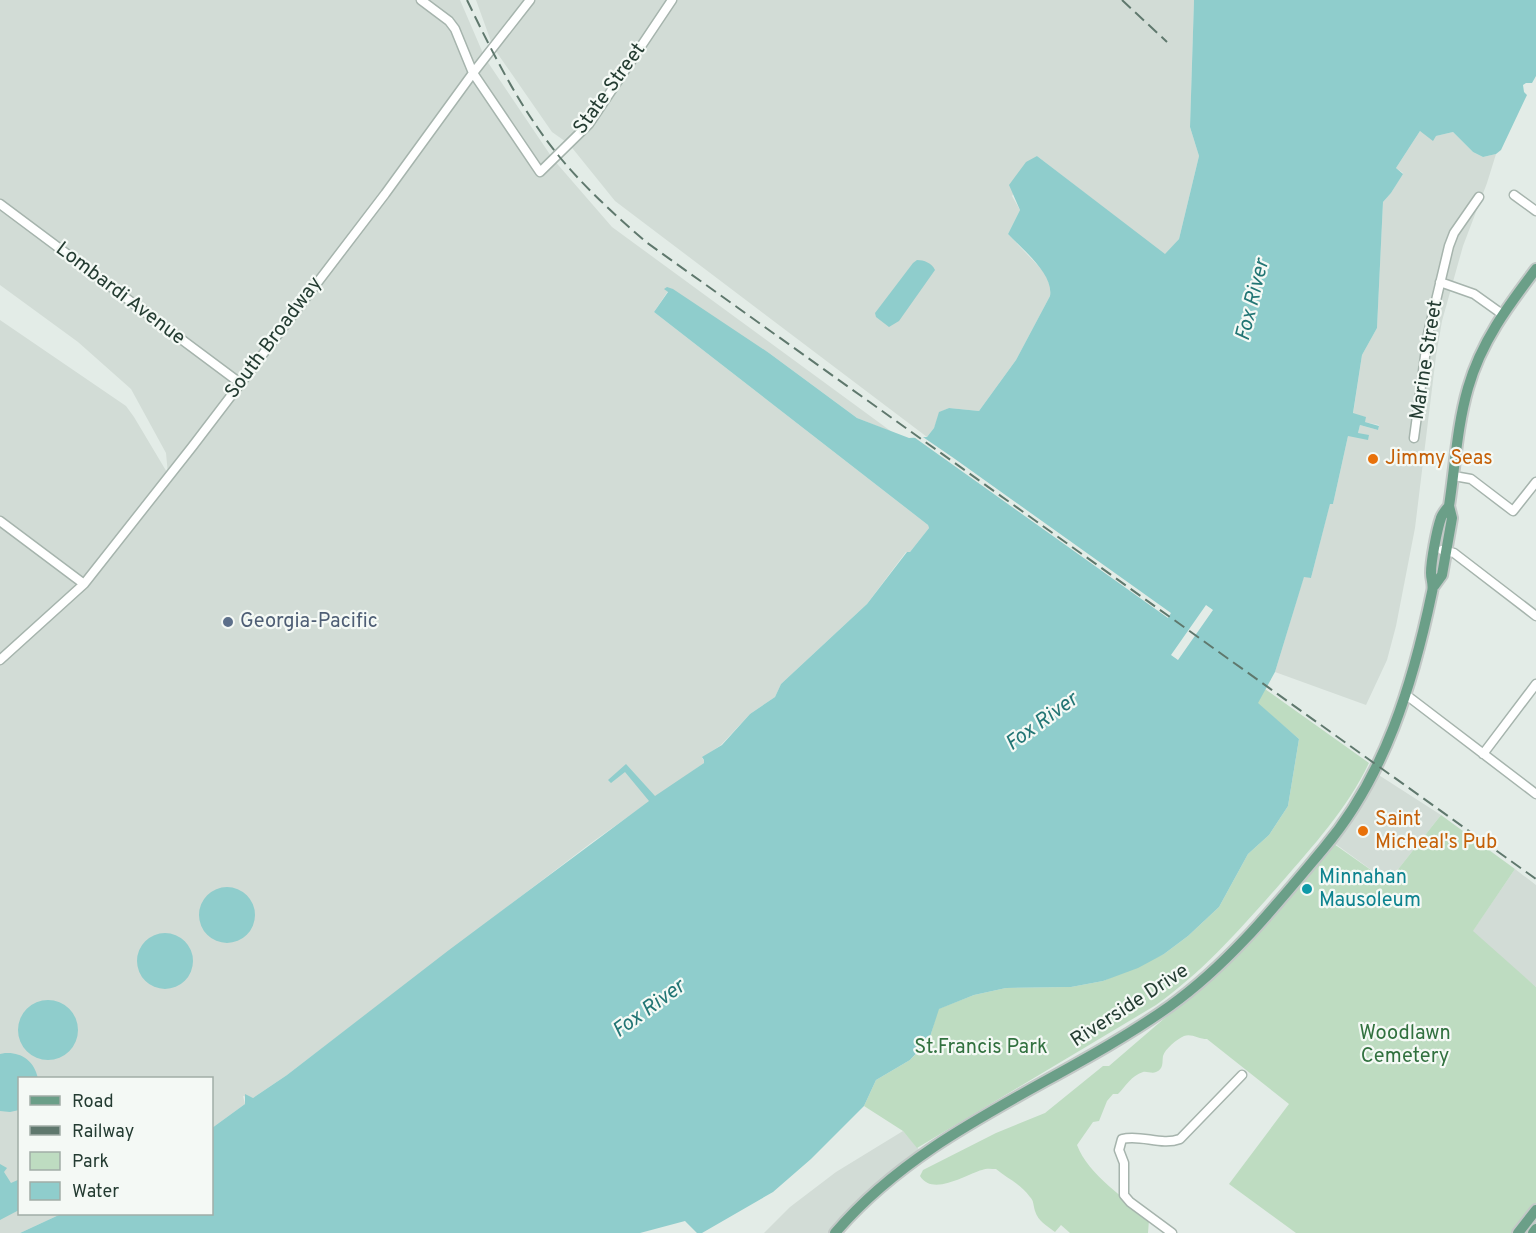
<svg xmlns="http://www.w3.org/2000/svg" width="1536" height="1233" viewBox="0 0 1536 1233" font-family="Overpass,sans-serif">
<rect width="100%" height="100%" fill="#e3ece7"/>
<path fill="#d2dcd6" d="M0 0H460L485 58 553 159 612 227 892 432 857 418 769 353 665 289 668 291 654 312 928 525 929 528 910 552H906L867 604 781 684 775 697 750 714 721 745 702 758 704 760V763L591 843 287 1075 253 1098 243 1096 245 1104 212 1128V1078H20V1214H61L20 1233H0V320L126 406 134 417 168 474 166 453 131 389 78 342 0 285Z
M476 0H1194L1190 127 1199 156 1179 239 1165 255 1037 156 1012 196 1020 210 1008 234 1045 273 1051 288 1050 296 1016 360 979 411 949 408 940 412 934 428 927 437 615 201 569 144 552 132 493 47Z
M1420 131 1436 136 1453 132 1473 152 1483 157 1496 154 1487 183 1463 246 1442 321 1436 356 1415 528 1396 626 1387 660 1366 705 1275 672 1304 576 1311 578 1330 503 1333 504 1348 436 1358 433 1360 425 1378 430 1379 425 1364 422 1365 417 1353 414 1362 355 1377 328 1383 202 1391 193 1403 173 1396 168Z
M1374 772 1441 815 1388 882 1330 840Z
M1515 869 1536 885V987L1472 932Z
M903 1131 923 1154 835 1233H764L790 1207 836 1172Z"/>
<path fill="#bedcc1" d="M1265 689 1369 763C1347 809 1313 846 1280 884 1241 928 1204 971 1156 1005L917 1148 903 1131 864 1106 876 1080 910 1060 929 1041 938 1009 974 995 1006 988 1071 987 1103 981 1164 954 1188 936 1219 907 1248 854 1269 835 1288 806 1299 739 1257 703Z
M1441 815 1515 869 1473 931 1536 987V1215L1522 1233H1296L1229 1184 1289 1104 1207 1039C1199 1039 1191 1033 1184 1036 1177 1039 1165 1049 1163 1056 1162 1062 1164 1069 1156 1072 1152 1074 1147 1071 1143 1072 1131 1076 1126 1086 1118 1094H1113L1107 1101 1099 1121 1093 1122 1077 1145C1088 1175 1127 1199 1149 1220L1148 1233H1070L1061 1225 1055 1232C1047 1226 1038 1221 1035 1211 1033 1205 1034 1201 1030 1197 1021 1184 1008 1179 996 1169 992 1169 986 1168 982 1170 966 1174 933 1197 920 1176L923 1170 996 1133 1045 1113 1103 1066H1109L1224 967 1334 844 1388 882Z"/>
<path fill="#8fcdcc" d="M1194 0H1536V76L1532 83H1526L1523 85 1524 92 1527 95 1501 150 1496 154 1483 157 1473 152 1453 132 1436 136 1433 141 1420 131 1396 168 1403 174 1391 193 1383 202 1377 328 1362 355 1353 413 1366 417 1365 422 1379 426 1378 430 1360 425 1358 433 1369 435 1368 440 1348 436 1333 504H1330L1311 578 1304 577 1275 672 1258 703 1299 739 1288 806 1269 835 1248 854 1219 907 1188 936 1164 954 1138 968 1103 981 1071 987 1006 988 974 995 939 1009 929 1040 910 1060 876 1080 864 1106 811 1159 773 1192 702 1233H697L685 1221 640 1233H20L61 1214H212V1128L245 1104V1094L253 1098 287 1075 449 950 649 801 625 772 611 783 608 780 626 764 655 796 704 763V760L702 757 722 745 750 714 775 697 781 684 867 604 907 552H910L929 528 928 525 654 312 668 292 664 289 667 287 673 289 769 353 857 418 909 438 927 437 934 428 939 412 949 408 979 411 1016 360 1050 296C1054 274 1022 249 1008 234L1020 210 1009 185 1026 162 1037 156 1165 254 1179 239 1199 156 1190 127Z
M917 260C924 260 932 263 935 270L899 321 889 327 876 317 875 313 913 263Z
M199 915a28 28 0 1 1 56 0a28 28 0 1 1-56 0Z
M137 961a28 28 0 1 1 56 0a28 28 0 1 1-56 0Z
M18 1030a30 30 0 1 1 60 0a30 30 0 1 1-60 0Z
M5 1053C22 1052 34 1061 38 1078H20L19 1110 10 1112 0 1111V1054Z
M0 1164 7 1168 4 1172 11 1183 20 1179 19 1210 0 1220Z"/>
<path fill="#e3ece7" d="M911 435H920L955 459 1171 613 1168 618Z
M1206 605 1213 610 1178 660 1171 655Z"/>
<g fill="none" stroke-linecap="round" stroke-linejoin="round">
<defs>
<path id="minor" d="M421 0 449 21 455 29 473 73 540 172 589 124 672 0
M1514 195 1536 211
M0 204 240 383
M1440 282 1474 294 1502 314
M1414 438 1428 334 1449 246 1454 233 1479 197
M1454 476 1471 479 1513 511 1536 482
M0 521 84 584
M1442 550 1454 553 1536 616
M0 660 84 584 192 447 385 194 473 73 530 0
M1405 694 1536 794
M1483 754 1536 684
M1172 1233 1130 1202 1124 1195V1163L1119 1150 1122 1139C1141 1134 1161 1146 1180 1139L1242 1075"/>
<path id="major" d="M1434 586 1442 575 1452 518 1449 506C1455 467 1457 426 1468 388 1481 342 1508 306 1536 269
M835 1233C924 1128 1060 1084 1170 1006 1230 963 1277 904 1324 848 1385 776 1413 683 1432 592 1434 585 1431 580 1431 573 1431 561 1437 529 1441 518 1442 514 1446 510 1449 506
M1518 1233 1536 1210
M1533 1233 1536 1229"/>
</defs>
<use href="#minor" stroke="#a6b4ad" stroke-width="11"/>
<use href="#major" stroke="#c2c8c6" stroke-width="14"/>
<use href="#minor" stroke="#fff" stroke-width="8"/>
<use href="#major" stroke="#6b9f88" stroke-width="10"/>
<path stroke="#5f786d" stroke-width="2" stroke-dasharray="12 6" stroke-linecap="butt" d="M467 0C493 54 520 108 558 155 584 187 615 215 646 242L1536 879
M1122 0 1167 42"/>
</g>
<g fill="#e8710a" stroke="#f4f9f5" stroke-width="2">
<circle cx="1373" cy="459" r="6"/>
<circle cx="1363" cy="831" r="6"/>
</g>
<circle fill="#5c6f8a" stroke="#f4f9f5" stroke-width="2" cx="228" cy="622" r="6"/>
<circle fill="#0f9aa8" stroke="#f4f9f5" stroke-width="2" cx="1307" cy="889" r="6"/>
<g text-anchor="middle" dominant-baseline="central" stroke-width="4.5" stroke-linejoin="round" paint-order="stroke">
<g font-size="20" fill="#243c32" stroke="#f4f9f5">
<text transform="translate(610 89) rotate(-54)">State Street</text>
<text transform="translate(120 294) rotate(37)">Lombardi Avenue</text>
<text transform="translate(274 338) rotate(-53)">South Broadway</text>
<text transform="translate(1427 360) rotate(-81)">Marine Street</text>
<text transform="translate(1130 1006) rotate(-33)">Riverside Drive</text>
</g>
<g font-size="20" fill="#c56008" stroke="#f4f9f5" text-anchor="start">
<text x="1385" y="459">Jimmy Seas</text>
<text x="1375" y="820">Saint<tspan x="1375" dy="23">Micheal's Pub</tspan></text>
</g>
<g font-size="20" fill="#4e5e75" stroke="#f4f9f5" text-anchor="start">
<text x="240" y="622">Georgia-Pacific</text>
</g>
<g font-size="20" fill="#0d838f" stroke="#f4f9f5" text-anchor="start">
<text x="1319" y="878">Minnahan<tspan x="1319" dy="23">Mausoleum</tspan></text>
</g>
<g font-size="20" fill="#31713f" stroke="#f4f9f5">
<text x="1405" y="1034">Woodlawn<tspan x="1405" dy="23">Cemetery</tspan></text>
<text x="981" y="1048">St.Francis Park</text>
</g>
<g font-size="21" font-style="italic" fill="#227574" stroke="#f4f9f5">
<text transform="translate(1253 300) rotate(-76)">Fox River</text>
<text transform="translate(1042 722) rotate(-36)">Fox River</text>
<text transform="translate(649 1009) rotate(-36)">Fox River</text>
</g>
</g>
<rect x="18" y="1077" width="195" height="138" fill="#f4f9f5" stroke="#a1ada7" stroke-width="1.5"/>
<rect x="30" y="1096" width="30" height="9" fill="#6b9f88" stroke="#a1ada7" stroke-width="1.5"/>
<text x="72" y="1107" font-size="18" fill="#243c32">Road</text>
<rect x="30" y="1126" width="30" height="9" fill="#5f786d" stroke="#a1ada7" stroke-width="1.5"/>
<text x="72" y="1137" font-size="18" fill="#243c32">Railway</text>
<rect x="30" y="1152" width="30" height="18" fill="#bedcc1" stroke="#a1ada7" stroke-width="1.5"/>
<text x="72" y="1167" font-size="18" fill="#243c32">Park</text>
<rect x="30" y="1182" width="30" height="18" fill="#8fcdcc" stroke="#a1ada7" stroke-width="1.5"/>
<text x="72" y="1197" font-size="18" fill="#243c32">Water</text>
</svg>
